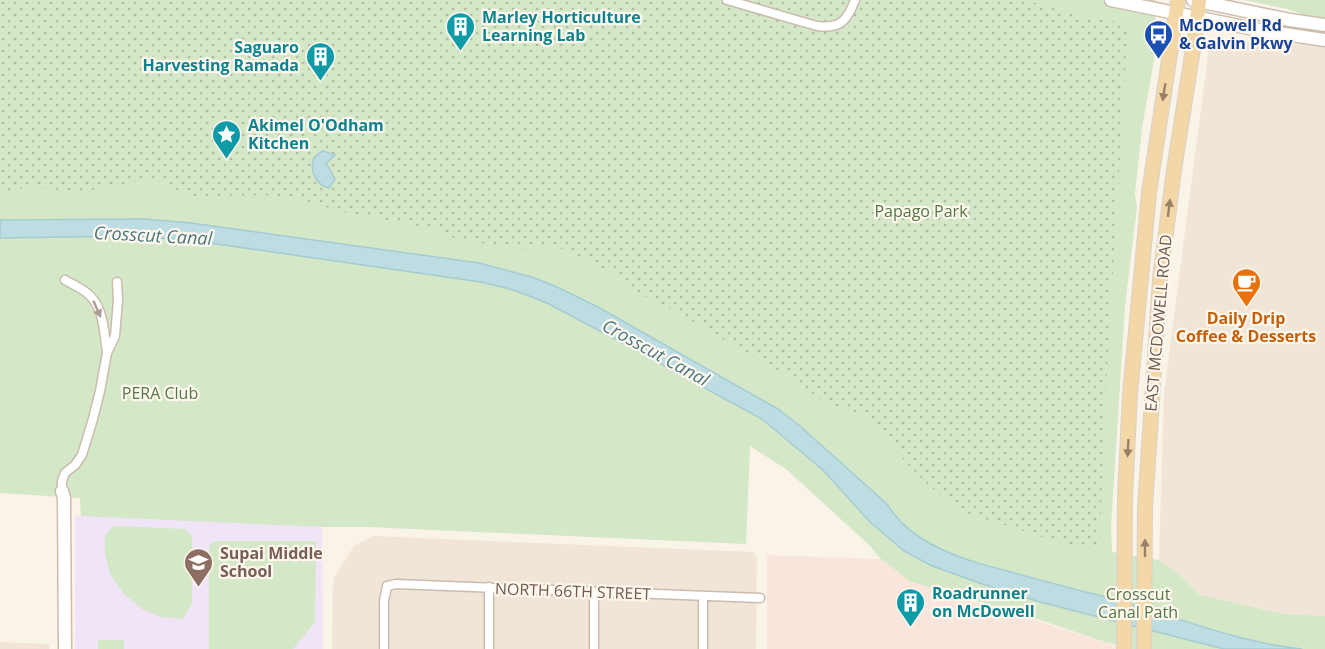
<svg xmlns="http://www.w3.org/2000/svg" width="1325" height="649" viewBox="0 0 1325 649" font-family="'Open Sans',sans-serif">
<defs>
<pattern id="garden-dots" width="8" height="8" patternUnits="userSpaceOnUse" patternTransform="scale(1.5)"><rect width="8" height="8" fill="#d4e7c7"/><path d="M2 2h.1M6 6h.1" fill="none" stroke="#b0bea4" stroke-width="1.8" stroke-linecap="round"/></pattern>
</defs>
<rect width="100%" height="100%" fill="#faf3e8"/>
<path fill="#f1e5d7" d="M1210 40 1325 46V616L1285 614 1200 595 1179 574 1159 560 1164 393Z
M373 536 753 552 757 556 756 649H332L333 579 354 546Z
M0 642 49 644V649H0Z"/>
<path fill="#fae5dc" d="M767 555 881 559 911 582 1117 646V649H767Z"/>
<path fill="#f0e4f7" d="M75 515 322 527 323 649H75Z"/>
<path fill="#d4e7c7" d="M0 0H1156L1155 26 1159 32 1142 128 1135 194 1137 207 1125 306 1111 527 1112 552 1159 560 1179 574 1200 595 1284 614 1325 616V649H1133L1102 641 1025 615 911 582 881 559 868 544 786 469 750 446 746 544 368 527H322L81 516 80 498 0 493Z
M1244 0H1325V18L1311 17 1287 9Z
M113 526 185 529 192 536V604L182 619 161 617 142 609 124 594 110 574 105 553V536Z
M216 541H316L315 622 293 649H209V546Z
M98 640H124V649H98Z"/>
<path fill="url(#garden-dots)" d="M0 0H1025L1081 16 1128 24 1108 352 1099 550 1058 542 963 512 948 502 924 481 902 458 871 421 860 414 825 403 791 378 676 312 642 295 612 273 566 250 548 245 521 249 475 242H468L454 238 437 230 394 221 342 212 299 199 265 195 195 196 183 193 162 182 143 181 79 192 31 187 9 191H0Z"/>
<path fill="#bedde2" stroke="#a5cbd3" stroke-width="1.5" d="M323 151 335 155 326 163 335 179 329 188C318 186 310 173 313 161 314 156 318 154 323 151Z
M144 219 191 223 479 263 532 277 557 287 598 307 778 409 800 426 888 505C898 523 919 539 939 548 961 559 984 565 1007 571 1043 581 1078 590 1113 599 1174 616 1239 643 1302 649H1224L1040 602 982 584 930 565 904 551 870 522 824 471 762 419 615 339 549 304 532 297 510 289 481 282 196 241 136 236 0 238V220Z"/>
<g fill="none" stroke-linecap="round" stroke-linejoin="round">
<defs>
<path id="street" d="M727 0 817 26C840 29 847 21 855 0
M65 280C72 284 81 288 87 293 104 306 104 333 107 352
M62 491V481L65 473 75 465 82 455 93 419 100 391 107 353 115 336 118 300 117 282
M384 649V601L387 586 396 584 760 598
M489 649V587
M594 649V592
M703 649V596"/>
<path id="secondary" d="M1111 0 1264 31 1325 40
M1193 0 1290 20 1325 25
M62 491 64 498 65 649"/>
<path id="primary" d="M1124 649 1125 496 1130 394 1149 193 1178 0
M1144 649 1145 508 1160 279 1174 170 1196 30 1199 0"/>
</defs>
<use href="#street" stroke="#cbbbaf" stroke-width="11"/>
<use href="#secondary" stroke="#cebcac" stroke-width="15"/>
<use href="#primary" stroke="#d8d1cd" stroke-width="16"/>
<use href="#street" stroke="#fff" stroke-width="8"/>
<use href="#secondary" stroke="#fff" stroke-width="12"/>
<use href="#primary" stroke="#f3d7a6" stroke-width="14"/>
</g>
<defs><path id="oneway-solid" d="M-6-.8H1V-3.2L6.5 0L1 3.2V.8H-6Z" transform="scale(1.5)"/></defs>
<g fill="#998068">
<use href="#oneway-solid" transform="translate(1164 92) rotate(99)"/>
<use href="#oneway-solid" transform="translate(1169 208) rotate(-83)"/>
<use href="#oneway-solid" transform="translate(1128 448) rotate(93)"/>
<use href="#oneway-solid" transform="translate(1145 548) rotate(-90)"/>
</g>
<use fill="#aa9d95" href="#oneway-solid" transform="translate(97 309) rotate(66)"/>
<defs>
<symbol id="building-pin" viewBox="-11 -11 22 30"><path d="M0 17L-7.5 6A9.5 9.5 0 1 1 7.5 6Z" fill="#0f9aa8" stroke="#fdf7ee"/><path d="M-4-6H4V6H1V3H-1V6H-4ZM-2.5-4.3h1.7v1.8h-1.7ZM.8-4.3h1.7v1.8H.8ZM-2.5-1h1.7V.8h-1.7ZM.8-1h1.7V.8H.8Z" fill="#fff"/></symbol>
<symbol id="bus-pin" viewBox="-11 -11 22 30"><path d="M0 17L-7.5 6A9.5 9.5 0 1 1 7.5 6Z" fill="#1a4fb4" stroke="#fdf7ee"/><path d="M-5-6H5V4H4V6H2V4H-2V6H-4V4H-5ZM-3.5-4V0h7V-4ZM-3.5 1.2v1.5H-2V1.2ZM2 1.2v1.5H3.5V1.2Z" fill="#fff"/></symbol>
<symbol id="sight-pin" viewBox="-11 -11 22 30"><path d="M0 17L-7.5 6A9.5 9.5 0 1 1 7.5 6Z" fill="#0f9aa8" stroke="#fdf7ee"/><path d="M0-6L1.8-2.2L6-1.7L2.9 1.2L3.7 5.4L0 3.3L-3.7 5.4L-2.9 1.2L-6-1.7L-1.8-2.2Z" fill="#fff"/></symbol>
<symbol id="cafe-pin" viewBox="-11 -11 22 30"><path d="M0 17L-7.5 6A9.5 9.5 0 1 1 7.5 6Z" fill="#e8710a" stroke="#fdf7ee"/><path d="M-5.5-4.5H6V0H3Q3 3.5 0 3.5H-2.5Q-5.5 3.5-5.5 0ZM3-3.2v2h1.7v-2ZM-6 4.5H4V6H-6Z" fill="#fff"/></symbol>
<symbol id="school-pin" viewBox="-11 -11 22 30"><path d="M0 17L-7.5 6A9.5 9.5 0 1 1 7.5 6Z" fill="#8d6e63" stroke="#fdf7ee"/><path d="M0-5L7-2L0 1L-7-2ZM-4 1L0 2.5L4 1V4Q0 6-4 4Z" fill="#fff"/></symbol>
</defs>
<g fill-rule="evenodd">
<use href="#building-pin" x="444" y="10" width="33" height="45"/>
<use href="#bus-pin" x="1142" y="18" width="33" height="45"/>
<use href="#building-pin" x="304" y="40" width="33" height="45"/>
<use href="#sight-pin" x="210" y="118" width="33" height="45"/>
<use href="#cafe-pin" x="1230" y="266" width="33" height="45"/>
<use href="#school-pin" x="182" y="546" width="33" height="45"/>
<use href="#building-pin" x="894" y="586" width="33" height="45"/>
</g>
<g text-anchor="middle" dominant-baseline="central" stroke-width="4.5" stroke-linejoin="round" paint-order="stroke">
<g font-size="16" font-weight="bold" fill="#0d838f" stroke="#fdf7ee" text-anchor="start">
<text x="482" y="17">Marley Horticulture<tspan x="482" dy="18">Learning Lab</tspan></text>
<text x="299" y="47" text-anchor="end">Saguaro<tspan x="299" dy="18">Harvesting Ramada</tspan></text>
<text x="248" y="125">Akimel O'Odham<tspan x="248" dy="18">Kitchen</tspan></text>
<text x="932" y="593">Roadrunner<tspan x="932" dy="18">on McDowell</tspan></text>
</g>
<g font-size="16" font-weight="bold" fill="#164399" stroke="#fdf7ee" text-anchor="start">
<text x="1179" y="25">McDowell Rd<tspan x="1179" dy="18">&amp; Galvin Pkwy</tspan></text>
</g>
<g font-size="16" fill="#547747" stroke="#fdf7ee">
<text x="921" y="211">Papago Park</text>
<text x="160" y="393">PERA Club</text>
<text x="1138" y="594">Crosscut<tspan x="1138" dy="18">Canal Path</tspan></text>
</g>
<g font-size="16" font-weight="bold" fill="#c56008" stroke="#fdf7ee">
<text x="1246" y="318">Daily Drip<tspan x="1246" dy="18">Coffee &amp; Desserts</tspan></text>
</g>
<g font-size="16" fill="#725b4e" stroke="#fdf7ee">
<text transform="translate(1158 323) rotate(-85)">EAST MCDOWELL ROAD</text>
<text transform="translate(573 591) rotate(2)">NORTH 66TH STREET</text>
</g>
<g font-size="16" font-weight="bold" fill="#785e54" stroke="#fdf7ee" text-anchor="start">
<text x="220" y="553">Supai Middle<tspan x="220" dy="18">School</tspan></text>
</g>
<g font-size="18" font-style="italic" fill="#4a7983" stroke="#fdf7ee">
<text transform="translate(153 235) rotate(3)">Crosscut Canal</text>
<text transform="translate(656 352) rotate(29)">Crosscut Canal</text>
</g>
</g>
</svg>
